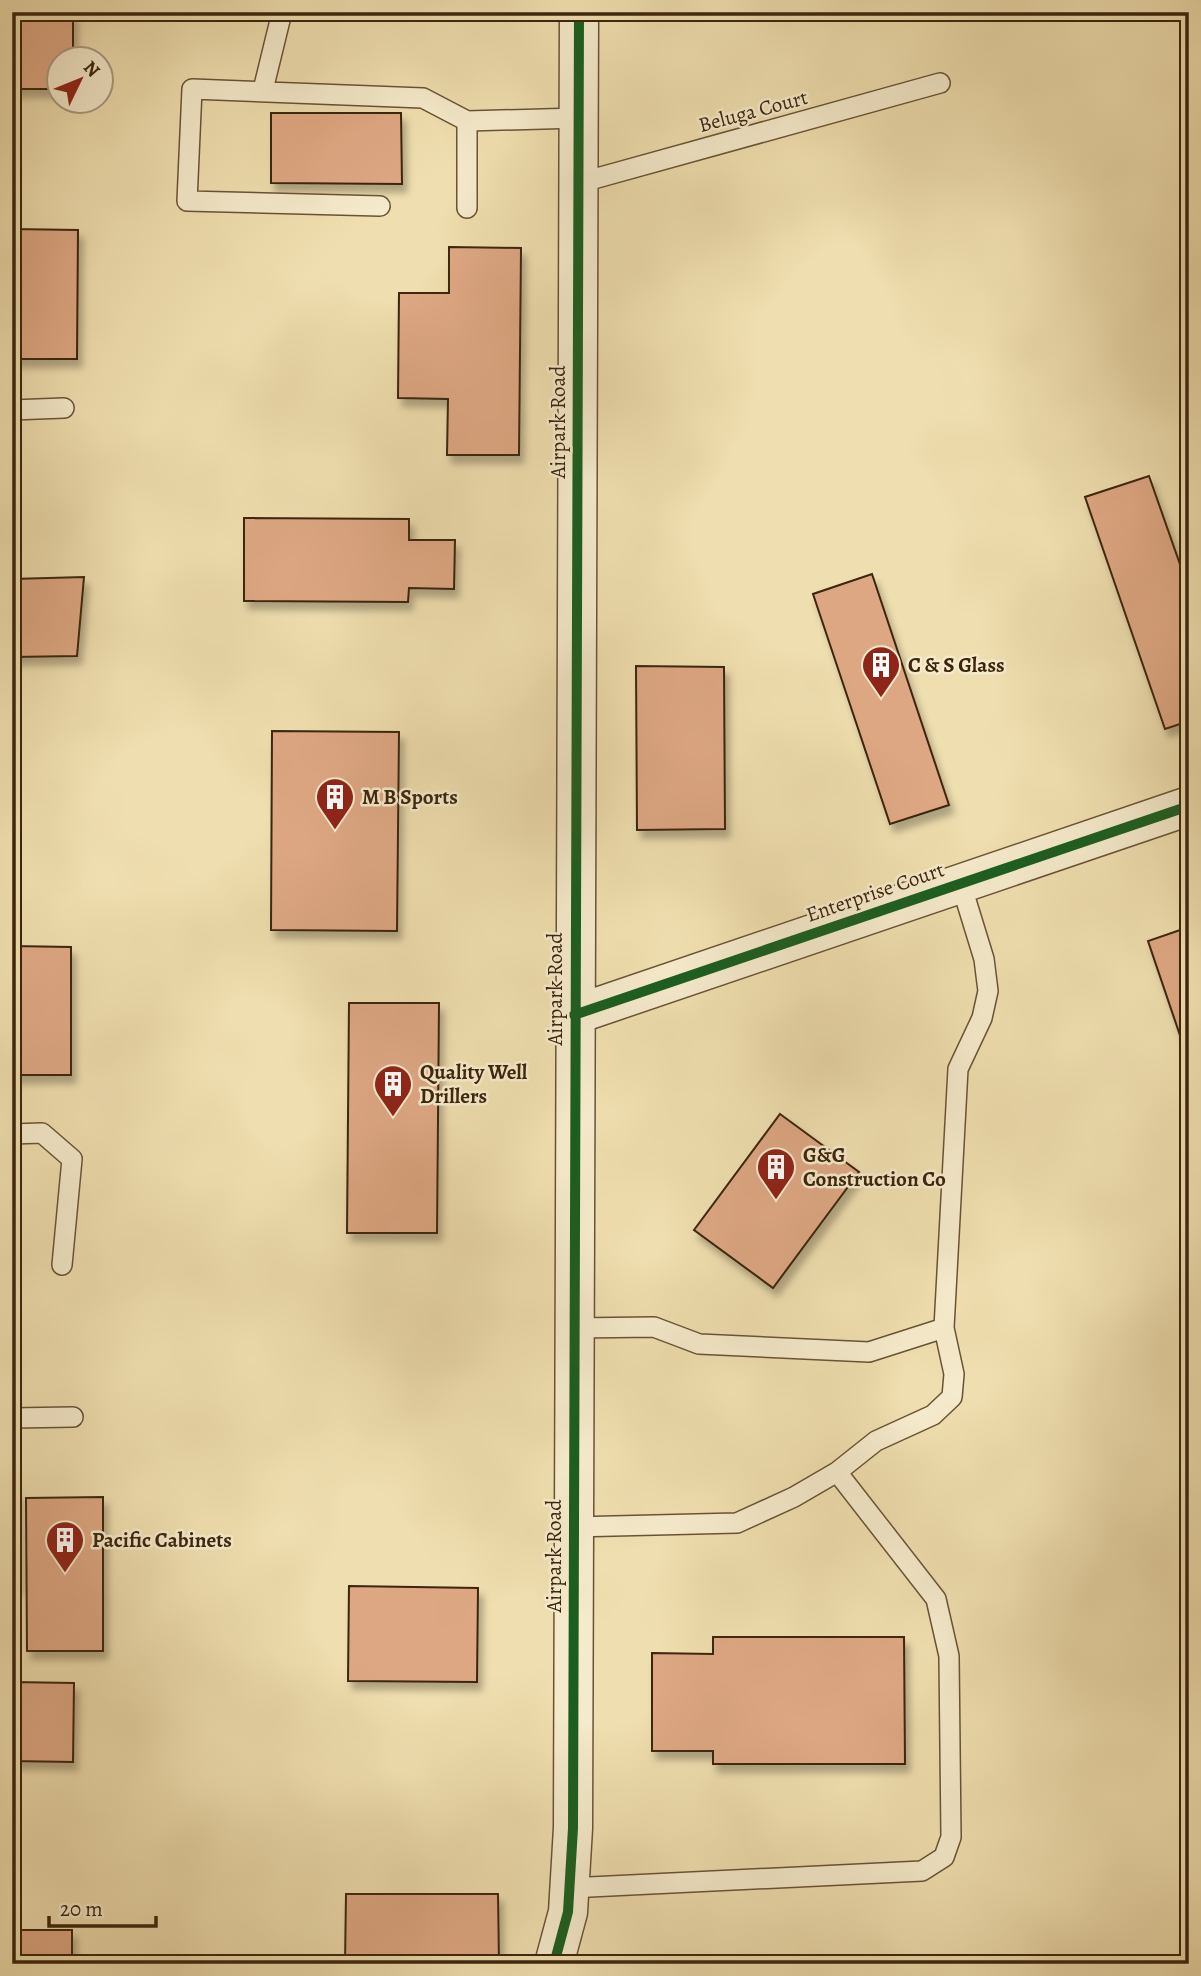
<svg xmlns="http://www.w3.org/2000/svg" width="1201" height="1976" viewBox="0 0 1201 1976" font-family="Alegreya,serif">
<defs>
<filter id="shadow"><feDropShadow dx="4.5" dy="8" stdDeviation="3.5" flood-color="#0004"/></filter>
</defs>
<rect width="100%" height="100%" fill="#efdeaf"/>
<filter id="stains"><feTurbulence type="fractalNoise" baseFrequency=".00286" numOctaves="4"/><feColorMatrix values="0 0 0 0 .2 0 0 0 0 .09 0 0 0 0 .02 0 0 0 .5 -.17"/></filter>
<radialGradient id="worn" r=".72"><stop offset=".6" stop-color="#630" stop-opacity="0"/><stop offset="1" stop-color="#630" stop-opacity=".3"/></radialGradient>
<path fill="#dda783" stroke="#3c250c" stroke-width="2" filter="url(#shadow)" d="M12 12H73V60H60V89H12Z
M271 113H401L402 184 271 183Z
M12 229 78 230 77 359H12Z
M449 247 521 248 519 455H447L448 399 398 398 399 293H449Z
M1149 476 1189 590V721L1165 729 1085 497Z
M244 518 409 519V540H455L454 589 409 588 408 602 244 601Z
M872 574 949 805 890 824 813 594Z
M84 577 77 656 12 657V579Z
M636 666 724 667 725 829 637 830Z
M272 731 399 732 397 931 271 930Z
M1189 927V1062L1148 941Z
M12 946 71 947V1075H12Z
M349 1003H439L437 1233H347Z
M780 1114 859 1172 773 1288 694 1230Z
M12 1492H17V1587H12Z
M103 1497V1651H27L26 1498Z
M349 1586 478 1588 477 1682 348 1681Z
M713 1637H904L905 1764H713V1751H652V1653L713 1654Z
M12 1682 74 1683 73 1762 12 1761Z
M346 1894H498L499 1964H345Z
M12 1930H72V1964H12Z"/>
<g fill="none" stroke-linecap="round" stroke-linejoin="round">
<defs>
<path id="lane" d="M263 90 282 12
M579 183 940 83
M380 206 187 201 192 89 423 98 467 121 578 118
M467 208V121
M12 410 64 408
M12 1134 42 1133 72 1159 62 1265
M574 1328 654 1327 699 1344 869 1352 944 1328 958 1069 982 1018 988 991 984 959 961 884
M12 1418 73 1417
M573 1527 737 1523 794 1497 837 1472 876 1441 933 1415 952 1397 954 1374 944 1328
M569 1888 922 1871 944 1857 951 1837 949 1656 936 1599 837 1472"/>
<path id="street" d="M574 1015 1189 806
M554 1964 568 1912 573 1828 579 12"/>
</defs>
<use href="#lane" stroke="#695335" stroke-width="22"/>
<use href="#street" stroke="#695335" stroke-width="41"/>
<use href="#lane" stroke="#f5eacb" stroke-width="19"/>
<use href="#street" stroke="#f5eacb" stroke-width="38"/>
<defs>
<path id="cycleway" d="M574 1015 1189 806
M554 1964 568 1912 573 1828 579 12"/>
</defs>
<use href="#cycleway" stroke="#f5eacb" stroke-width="15"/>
<use href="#cycleway" stroke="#1b5e20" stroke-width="10"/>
</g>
<defs>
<symbol id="building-pin" viewBox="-11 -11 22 30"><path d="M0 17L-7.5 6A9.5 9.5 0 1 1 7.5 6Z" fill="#8f2418" stroke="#f5eacb"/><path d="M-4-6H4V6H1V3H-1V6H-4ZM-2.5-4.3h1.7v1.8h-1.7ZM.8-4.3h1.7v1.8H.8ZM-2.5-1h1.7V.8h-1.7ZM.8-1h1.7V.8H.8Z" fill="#fff"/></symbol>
</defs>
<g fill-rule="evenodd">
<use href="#building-pin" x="859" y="643" width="44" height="60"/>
<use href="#building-pin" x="313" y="775" width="44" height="60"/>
<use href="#building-pin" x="371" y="1062" width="44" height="60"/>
<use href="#building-pin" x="754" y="1145" width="44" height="60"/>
<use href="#building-pin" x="43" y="1518" width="44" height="60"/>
</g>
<g text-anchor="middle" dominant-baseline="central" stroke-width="5" stroke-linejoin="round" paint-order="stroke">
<g font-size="21" fill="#3c250c" stroke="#f5eacb">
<text transform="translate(753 111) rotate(-15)">Beluga Court</text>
<text transform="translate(558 422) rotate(-90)">Airpark Road</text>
<text transform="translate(875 892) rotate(-19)">Enterprise Court</text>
<text transform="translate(555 989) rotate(-90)">Airpark Road</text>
<text transform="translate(554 1556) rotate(-90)">Airpark Road</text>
</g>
<g font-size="21" font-weight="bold" fill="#3c250c" stroke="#f5eacb" text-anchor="start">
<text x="908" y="665">C &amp; S Glass</text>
<text x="362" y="797">M B Sports</text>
<text x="420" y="1072">Quality Well<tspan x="420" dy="24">Drillers</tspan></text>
<text x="803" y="1155">G&amp;G<tspan x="803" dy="24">Construction Co</tspan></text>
<text x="92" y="1540">Pacific Cabinets</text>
</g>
</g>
<rect width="1201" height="1976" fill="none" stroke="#efdeaf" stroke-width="42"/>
<rect x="14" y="14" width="1173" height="1948" fill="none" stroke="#3c250c" stroke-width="3.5"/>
<rect x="21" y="21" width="1159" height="1934" fill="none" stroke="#3c250c" stroke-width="2"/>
<g transform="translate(80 80) rotate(47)"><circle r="33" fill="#f5eacb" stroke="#ab9b7f" stroke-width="2"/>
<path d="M0-5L12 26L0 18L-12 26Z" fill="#8f2418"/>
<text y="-10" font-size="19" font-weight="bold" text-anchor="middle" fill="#3c250c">N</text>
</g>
<path d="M49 1916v10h107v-10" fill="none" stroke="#3c250c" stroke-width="3.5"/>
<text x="60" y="1916" font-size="21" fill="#3c250c" stroke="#f5eacb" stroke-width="5" paint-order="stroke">20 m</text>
<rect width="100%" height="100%" filter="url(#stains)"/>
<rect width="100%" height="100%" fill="url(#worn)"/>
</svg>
